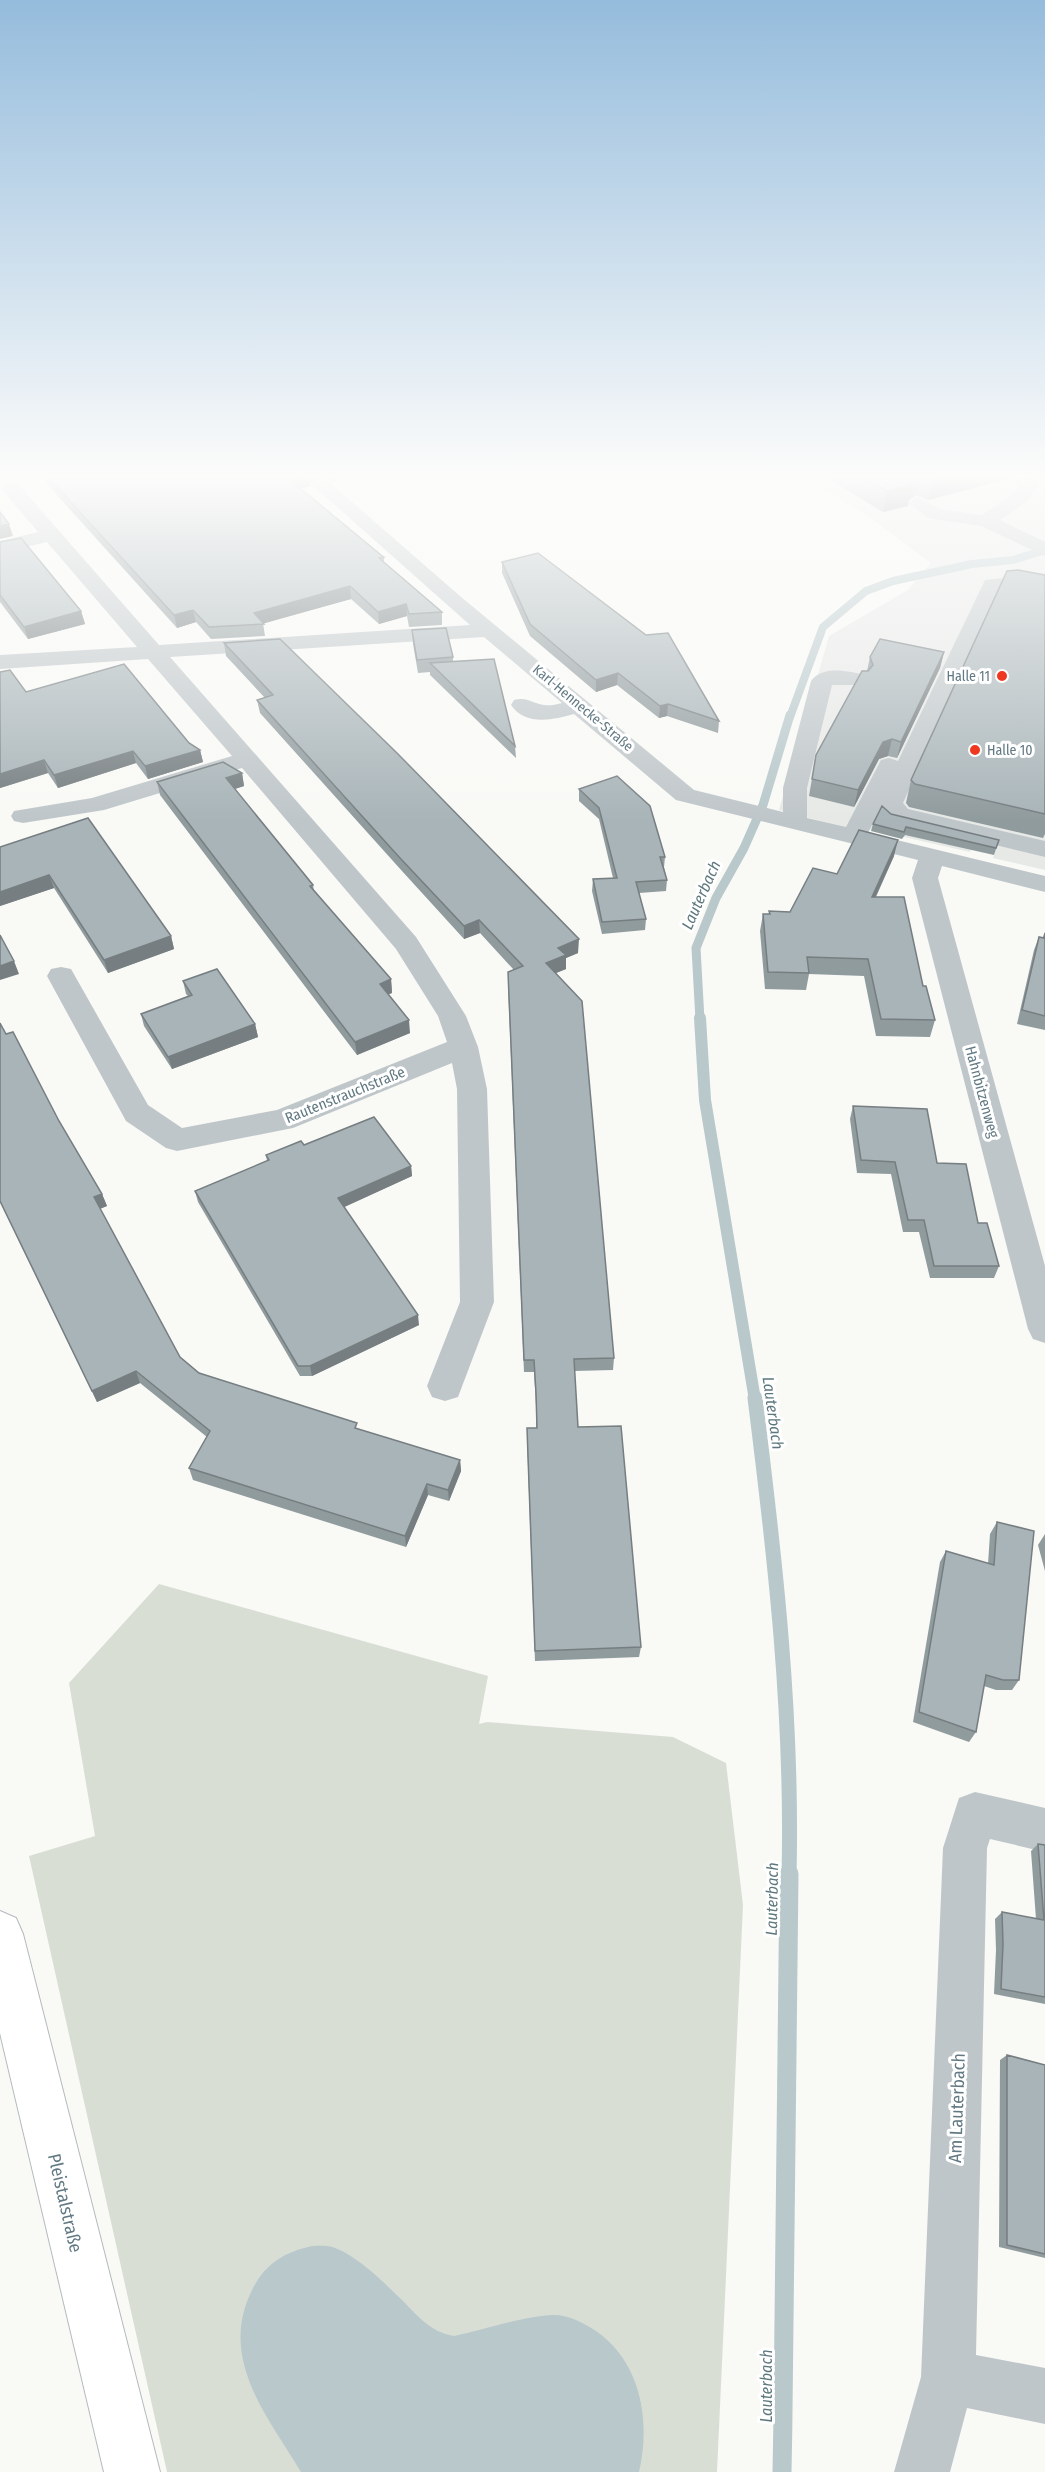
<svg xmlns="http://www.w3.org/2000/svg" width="1045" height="2472" viewBox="0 0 1045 2472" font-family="'Fira Sans Condensed',sans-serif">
<rect width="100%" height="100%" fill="#f9f9f6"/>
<path fill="#e7e9e7" d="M802 475H1045V870L993 858 998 844 975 839 970 852 869 829 866 833 779 810 829 636 908 590 931 563 869 517Z"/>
<path fill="#d9ded5" d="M159 1584 488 1676 479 1724 487 1722 673 1737 726 1763 743 1905 717 2472H167L29 1856 95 1836 69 1683Z"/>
<path fill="#b8c8cb" d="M312 2246C320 2246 328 2245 335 2248 359 2257 383 2282 402 2300 418 2316 430 2332 454 2336 484 2330 523 2316 554 2315 569 2315 584 2323 596 2331 641 2362 651 2421 639 2472H301C267 2415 218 2359 252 2290 265 2264 284 2252 312 2246Z"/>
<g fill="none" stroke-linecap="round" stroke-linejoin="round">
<path stroke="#b8c8cb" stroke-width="8" d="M790 717 823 627 866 591 893 581 972 564 1013 560 1045 550"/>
<path stroke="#b8c8cb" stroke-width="9" d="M700 1020 696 948 716 898 744 848 763 805 790 715"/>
<path stroke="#b8c8cb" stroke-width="12" d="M700 1018 705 1100 755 1400"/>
<path stroke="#b8c8cb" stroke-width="15" d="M755 1398C775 1557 793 1715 789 1876"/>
<path stroke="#b8c8cb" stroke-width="19" d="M782 2472C786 2273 785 2074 789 1874"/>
<defs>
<path id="major" d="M0 1911 16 1918 23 1934 160 2472H104L0 2033Z"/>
</defs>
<use href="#major" stroke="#b3babe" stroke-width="2"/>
<path fill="#bfc6c9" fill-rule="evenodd" d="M301 475H321L460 596 694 790 783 812V788L811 681C822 665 849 671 865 675L868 680 865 685H832L807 788V818L846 827 881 760 889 758 898 761 985 580 1045 574V586L1000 590 903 803 908 809 1045 841V857L890 819 880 809 868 833 1045 876V892L942 866 938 878 1045 1266V1343L1033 1339 1028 1329 912 878 918 860 676 800 574 714C553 720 525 726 511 705L514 700C533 695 535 711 562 703L484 637 170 657 416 937 466 1016 478 1047 487 1089 494 1302 458 1397 445 1401 432 1397 427 1386 460 1302 457 1089 452 1063 293 1128 177 1151 166 1148 126 1121 47 976 51 969 61 967 71 969 148 1105 182 1128 277 1110 447 1042 438 1016 396 949 242 768 104 810 23 823 14 821 11 816 14 811 92 798 232 756 148 659 0 669V655L137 647 47 542 0 553V541L38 532 4 492 2 488 4 484H18L159 645 470 625Z
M1007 475H1027L1039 485 1025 503 1000 520 1045 542V556L981 526 928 518 908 503 917 497 940 509 982 515 1011 495 1019 486Z
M975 1792 1045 1808V1852L990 1839 987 1848 976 2355 1045 2368V2424L967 2408 950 2472H894L921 2377 943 1848 959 1798Z"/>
<use href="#major" fill="#fff" fill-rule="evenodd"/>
</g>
<path fill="#909b9e" d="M44 475H309L310 486 300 488 384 557V563L442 612V625L409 627 407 616 379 624 351 599 263 623 265 636 211 639 196 622 177 628 47 484Z
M323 475H356L331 481Z
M822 475H1009L1008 479 928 500 916 495 909 500 908 506 883 512Z
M0 542 81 611 85 624 28 639 0 602Z
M502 562 719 721 718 733 667 716 659 718 617 685 596 692 530 636 502 573Z
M1045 575V834L1043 838 909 807 906 803 911 780Z
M412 630 453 657V662L515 746 516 758 430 675V672L418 673 413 644Z
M224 643 578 953 566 958V969L556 973 614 1358 613 1370 574 1371 578 1427 641 1647 639 1657 535 1661 527 1440V1428H536V1405L534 1372H524L508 986 514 970 480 933 464 939 402 871 260 713 257 700 265 698 226 656Z
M944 652 940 668 897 758 888 756 879 759 854 807 809 796 816 755 867 671 870 657Z
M0 672 26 692 189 743 200 750 203 762 148 779 136 763 58 788 48 773 0 788Z
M242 773 244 786 235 789 313 885 314 891 391 979 392 993 388 994 410 1033 357 1055 160 795 157 782Z
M579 789 665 857 664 867 667 880 666 891 639 893 646 919 645 930 602 934 592 891 593 879 613 878 599 819 579 801Z
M891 814 999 840 994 855 905 835 902 839 871 831 873 824Z
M0 847 171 936 174 949 108 973 54 888 0 906Z
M894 856 876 897 923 986 935 1020 930 1037 876 1036 864 976 809 974 806 990 765 989 760 931 763 914H769V911L790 912 837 874Z
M1045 932V1030L1017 1024 1034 950 1039 937H1043Z
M183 981 255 1024 258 1037 172 1069 144 1026 141 1014 188 996 186 994Z
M6 1034 59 1121 102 1194 107 1206 100 1209 180 1357 199 1373 358 1429 460 1460 461 1471 449 1501 428 1495 406 1547 193 1480 189 1468 207 1437 140 1383 97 1402 0 1202Z
M853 1106 937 1163 978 1223 999 1266 994 1278H930L919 1232H903L891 1174 857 1173 850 1119Z
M304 1145 411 1166 412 1176 344 1207 419 1325 312 1376H300L198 1202 195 1191 267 1161 266 1155Z
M997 1522 1019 1680 1012 1690H996L984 1686 976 1732 969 1742 913 1722 940 1562 946 1551 988 1564 990 1534Z
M1045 1534V1571L1038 1545Z
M1038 1844 1045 1845V2004L994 1994 996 1950 995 1919 1002 1912 1036 1919 1031 1851Z
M1007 2055 1045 2065V2258L999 2247 1000 2060Z"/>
<path fill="#767e81" d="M309 475 310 486 290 491 289 479Z
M330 475H356L331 481Z
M919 475H920L916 495 909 500 908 506 883 512 887 491 911 480Z
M948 475H1009L1008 479 928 500 933 479Z
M9 524 13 536 0 539V526Z
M350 586 351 599 262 624 254 613Z
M406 604 407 616 379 624 378 612Z
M193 610 196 622 177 628 174 615Z
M81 611 85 624 28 639 24 627Z
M944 652 940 668 897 758 901 742Z
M618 673 617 685 596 692V680Z
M668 704 667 716 659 718 660 706Z
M892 739 888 756 879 759 854 807 858 790 883 742Z
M200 750 203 762 148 779 145 766Z
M133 751 136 763 58 788 54 775Z
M44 760 48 773 0 788V774Z
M242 773 244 786 228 791 226 778Z
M898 840 894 856 868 913 872 897Z
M49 875 54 888 0 906V892Z
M479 920 480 933 464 939V926Z
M171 936 174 949 108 973 104 960Z
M579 939 578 953 566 958V969L546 977V963L558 948Z
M14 961 19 974 0 980V966Z
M391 979 392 993 382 997 380 984Z
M409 1020 410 1033 357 1055 355 1042Z
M255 1024 258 1037 172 1069 168 1057Z
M411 1166 412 1176 340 1209 338 1198Z
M102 1194 107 1206 99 1209 94 1197Z
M418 1315 419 1325 312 1376 310 1366Z
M136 1371 140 1383 97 1402 92 1391Z
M460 1460 461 1471 449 1501 448 1490Z
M427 1484 428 1495 406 1547 405 1536Z"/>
<path fill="#a8b4b8" stroke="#767e81" stroke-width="1.5" d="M46 475H308L289 479 381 555 384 557 379 558 442 612 409 614 406 604 378 612 350 586 254 613 264 624 209 627 193 610 174 615Z
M860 475H919L911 480 912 484 887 491Z
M922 475H948L933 479Z
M0 512 9 524 0 526Z
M21 538 81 611 24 627 0 595V542Z
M538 553 646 635 668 633 719 721 668 704 660 706 618 673 596 680 530 624 502 562Z
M1018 570 1045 575V814L915 784 911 780 1007 571Z
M446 628 453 657 417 660 412 630Z
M280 639 398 754 579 939 558 948 566 955 546 963 582 1001 614 1358 574 1359 578 1427 621 1426 641 1647 535 1651 527 1428H537L536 1393 534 1360H524L508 972 523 966 479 920 464 926 400 858 257 700 273 695 224 643Z
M880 639 944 652 901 742 892 739 883 742 858 790 812 779 816 755 862 671H868L873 665 870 657Z
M494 659 515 746 430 663Z
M124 664 189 743 200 750 145 766 133 751 54 775 44 760 0 774V672L10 670 26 692Z
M223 762 242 773 226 778 313 885 310 886 391 979 380 984 409 1020 355 1042 157 782Z
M617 776 650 806 665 857H660L667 880 636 882 646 919 602 922 593 879 617 878 599 808 579 789Z
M882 806 891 814 999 840 996 848 906 827 904 832 873 824Z
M88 818 171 936 104 960 49 875 0 892V847Z
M859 830 898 840 872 897H904L923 986H926L935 1020 881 1019 868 959 807 957 809 973 768 972 763 914H770L769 911 790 912 813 868 837 874Z
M1045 933V1016L1022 1010 1039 937 1044 938Z
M0 935 14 961 0 966Z
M217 969 255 1024 168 1057 141 1014 192 995 183 981Z
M0 1023 6 1034 13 1032 59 1121 102 1194 94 1197 180 1357 199 1373 357 1423 355 1428 460 1460 448 1490 427 1484 405 1536 189 1468 210 1431 136 1371 92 1391 0 1201Z
M853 1106 927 1109 937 1163 966 1164 978 1223H987L999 1266H934L924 1220H908L895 1162 861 1160Z
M374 1117 411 1166 338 1198 418 1315 310 1366H298L195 1191 269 1160 266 1155 301 1141 304 1145Z
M997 1522 1034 1531 1019 1680H1003L986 1675 976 1732 919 1712 946 1551 994 1565Z
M1038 1844 1045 1845V1997L1001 1989 1003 1944 1002 1912 1044 1920Z
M1007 2055 1045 2065V2254L1007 2245Z"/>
<linearGradient id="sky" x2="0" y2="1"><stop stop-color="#95bcdc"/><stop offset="0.58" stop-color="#fcfcfb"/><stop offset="1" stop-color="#fcfcfb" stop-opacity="0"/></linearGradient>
<rect width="1045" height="821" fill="url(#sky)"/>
<g fill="#ef3820" stroke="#fff" stroke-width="2">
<circle cx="1002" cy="676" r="6"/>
<circle cx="975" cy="750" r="6"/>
</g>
<g text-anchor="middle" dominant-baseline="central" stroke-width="6" stroke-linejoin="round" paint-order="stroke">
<g font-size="14" fill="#627983" stroke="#fff" text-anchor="end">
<text x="990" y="676">Halle 11</text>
<text x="987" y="750" text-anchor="start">Halle 10</text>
</g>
<g font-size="14" fill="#627983" stroke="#fff">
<text transform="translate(583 708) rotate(40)">Karl-Hennecke-Straße</text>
</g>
<g font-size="15" fill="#627983" stroke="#fff">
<text transform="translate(982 1092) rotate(75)">Hahnbitzenweg</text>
<text transform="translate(345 1095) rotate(-22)">Rautenstrauchstraße</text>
</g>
<g font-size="16" font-style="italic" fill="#5d787d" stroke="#fff">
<text transform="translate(701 895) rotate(-66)">Lauterbach</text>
<text transform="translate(773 1413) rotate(82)">Lauterbach</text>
<text transform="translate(772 1899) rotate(-89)">Lauterbach</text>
<text transform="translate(766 2386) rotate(-90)">Lauterbach</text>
</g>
<g font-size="18" fill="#627983" stroke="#fff">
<text transform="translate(957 2108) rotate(-88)">Am Lauterbach</text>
<text transform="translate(65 2203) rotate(77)">Pleistalstraße</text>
</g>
</g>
</svg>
